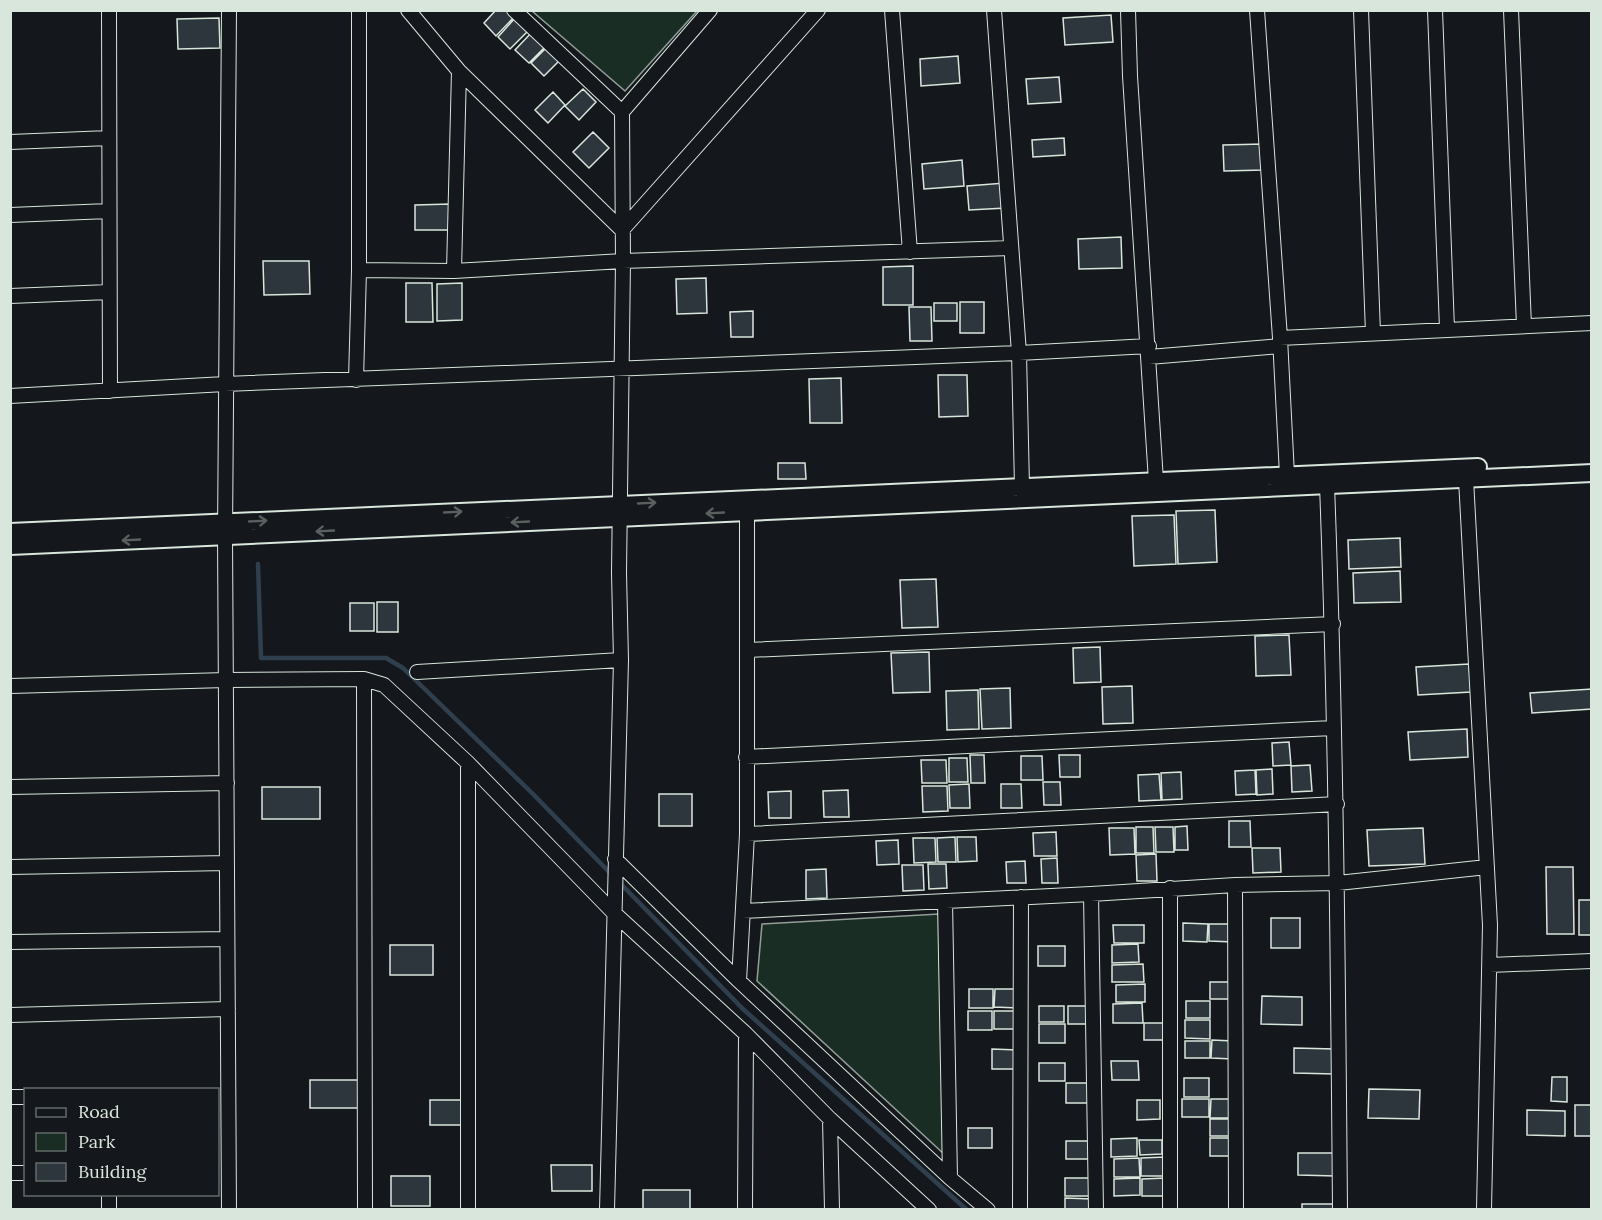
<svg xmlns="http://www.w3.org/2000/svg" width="1602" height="1220" viewBox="0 0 1602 1220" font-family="Lora,serif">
<rect width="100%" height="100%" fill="#14181c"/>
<path fill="#1a2d24" stroke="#939e99" stroke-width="1.5" d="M532 11H697L625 91Z
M939 914 945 1155 757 981 762 924Z"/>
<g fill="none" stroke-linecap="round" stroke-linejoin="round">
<path stroke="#2f3f4d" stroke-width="4.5" d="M258 564 261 658H386L403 668 532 793 613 876
M619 882 743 1009 967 1210"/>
</g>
<path fill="#2c363c" stroke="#d8e6dc" stroke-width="1.5" d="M496 10H510L515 16 496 36 484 23Z
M1111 15 1113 42 1065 45 1063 18Z
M516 17 529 30 510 49 498 37Z
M219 18 220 48 178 49 177 19Z
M532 32 546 46 529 63 515 50Z
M548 46 561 59 544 76 531 63Z
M958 56 960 83 921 86 920 59Z
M1059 77 1061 102 1028 104 1026 79Z
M583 89 596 102 579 120 565 106Z
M553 92 565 105 548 123 535 110Z
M593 132 609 148 589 168 573 152Z
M1064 138 1065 155 1033 157 1032 140Z
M1263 144 1264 170 1224 171 1223 145Z
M962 160 964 186 924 189 922 164Z
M1005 183 1006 208 969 210 967 186Z
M450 204 451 230H415V205Z
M1121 237 1122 268 1079 269 1078 239Z
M263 261H309L310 294 264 295Z
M913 266V305H883V267Z
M706 278 707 313 677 314 676 279Z
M406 283H432L433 322H406Z
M462 283V320L437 321V284Z
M960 302H984V333H960Z
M934 303H957V321H934Z
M909 307H931L932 341H910Z
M753 311V337H731L730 312Z
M938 375H967L968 416 939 417Z
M841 378 842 423H810L809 379Z
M778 463H805L806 479H778Z
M1215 510 1217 562 1178 564 1176 511Z
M1174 515 1176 564 1134 566 1132 516Z
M1400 538 1401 567 1349 569 1348 540Z
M1400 571 1401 602 1354 603 1353 573Z
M936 579 938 627 902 628 900 580Z
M377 602H398V632H377Z
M350 603H374V631H350Z
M1289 635 1291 675 1256 676 1255 636Z
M1100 647 1101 682 1074 683 1073 648Z
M929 652 930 692 893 693 891 653Z
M1469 664 1471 692 1418 695 1416 667Z
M1132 686 1133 723 1103 724 1102 687Z
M1010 688 1011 728 982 729 980 689Z
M1592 689V709L1532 713 1530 693Z
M978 690 979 729 947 730 946 691Z
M1467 729 1468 757 1410 760 1408 732Z
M1289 742 1291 765 1273 766 1272 743Z
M970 755H984L985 783H971Z
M1059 755H1080V777H1060Z
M1021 756H1042L1043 780H1021Z
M949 758H967L968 782H949Z
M921 760H946L947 783H922Z
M1310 765 1312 791 1292 792 1291 766Z
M1272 769 1273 794 1257 795 1256 770Z
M1255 770 1256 794 1236 795 1235 771Z
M1181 772 1182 799 1162 800 1161 773Z
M1159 774 1161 800 1139 801 1138 775Z
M1043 782H1060L1061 805H1044Z
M969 784 970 808H950L949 785Z
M1001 784H1021L1022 808H1001Z
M922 786H947L948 811 923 812Z
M262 787H320V819H262Z
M848 790 849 817H824L823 791Z
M791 791V818H769L768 792Z
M659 794H692V826H659Z
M1229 821H1250L1251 847H1229Z
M1187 826 1188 850H1175V827Z
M1136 827H1153L1154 853H1136Z
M1155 827H1173L1174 852H1156Z
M1109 828H1134L1135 854 1110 855Z
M1423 828 1425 864 1369 866 1367 830Z
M1056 832 1057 856H1034L1033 833Z
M955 837 956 862H938L937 838Z
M957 837H976L977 861 958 862Z
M913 838H935L936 862 914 863Z
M898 840 899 864 877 865 876 841Z
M1252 848H1280L1281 872 1253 873Z
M1156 854 1157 881H1137L1136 855Z
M1057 858 1058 883H1042L1041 859Z
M1025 861 1026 883H1007L1006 862Z
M928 864H946L947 888 929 889Z
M902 865H923L924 890 903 891Z
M1546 867H1573L1574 934H1547Z
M826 869 827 898 806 899V870Z
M1579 900H1592V935H1579Z
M1271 918H1300V948H1271Z
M1183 923 1208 924 1207 942 1183 941Z
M1209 924H1233V942L1209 941Z
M1113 925H1144V943H1114Z
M1138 944 1139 962 1112 963V945Z
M390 945H433V975H390Z
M1038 946H1065V966H1038Z
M1143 964 1144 982H1112V965Z
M1210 982H1234V999H1210Z
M1145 984V1002H1116V985Z
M969 989H993V1008H969Z
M995 989H1019V1008L994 1007Z
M1262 996 1302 997V1025L1261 1024Z
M1186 1001H1210V1018H1186Z
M1142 1003 1143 1023H1113V1004Z
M1039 1006H1064V1022H1039Z
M1068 1006H1091V1024H1068Z
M968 1011H992V1030H968Z
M994 1011H1019V1029H994Z
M1185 1020H1210V1039L1185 1038Z
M1144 1023H1167V1040H1144Z
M1039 1024H1065V1043H1039Z
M1212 1040 1233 1041 1232 1059 1211 1058Z
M1185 1041H1210V1058H1185Z
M1294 1048 1335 1049V1074L1294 1073Z
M992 1049 1020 1050V1069H992Z
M1111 1061H1138L1139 1080H1112Z
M1039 1063H1065V1081H1039Z
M1552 1077H1567V1102L1551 1101Z
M1184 1078H1209V1097H1184Z
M310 1080H362V1108H310Z
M1066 1083H1093V1103H1066Z
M1369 1089 1420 1090 1419 1119 1368 1118Z
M1182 1099H1209V1117H1182Z
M1211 1099H1232V1118H1210Z
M430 1100H464V1125H430Z
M1137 1100H1160V1119L1137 1120Z
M1575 1105H1592V1136H1575Z
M1527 1110 1565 1111V1136L1527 1135Z
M1210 1119H1235L1234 1136H1210Z
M968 1128H992V1148H968Z
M1137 1138V1156L1111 1157V1139Z
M1210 1138H1235L1234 1156H1210Z
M1139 1140H1162V1154L1140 1155Z
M1066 1141H1094V1159H1066Z
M1298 1153H1337L1336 1176 1298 1175Z
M1165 1157V1176H1141V1158Z
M1139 1158 1140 1177H1114V1159Z
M551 1165H592V1191H552Z
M391 1176H430V1206H391Z
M1065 1178H1094V1196H1065Z
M1140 1178V1195L1114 1196V1179Z
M1166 1178V1196H1142V1179Z
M643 1190H690V1210H643Z
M1065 1198 1092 1199V1210H1065Z
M1302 1204H1337V1210H1302Z"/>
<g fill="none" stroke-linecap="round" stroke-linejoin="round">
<defs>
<path id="minor" d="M109 10 110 391
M229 10 225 536 229 1210
M408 10 459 71 622 230 818 10
M514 10 622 112 710 10
M892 10 910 252
M994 10 1019 353 1022 487
M1128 10 1130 76 1156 481
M1257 10 1280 338 1287 475
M1361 10 1373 333
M1435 10 1447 329
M1511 10 1524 326
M10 142 109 138
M10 215 109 211
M359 270 454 271 623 261 1011 248
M454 271 459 71
M10 296 109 292
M1280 338 1592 323
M1149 357 1280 346
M356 380 359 270V10
M10 396 225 384 1019 353 1149 346
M1466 479 1490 925 1484 1210
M1327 485C1336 726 1338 968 1340 1210
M748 650 1333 624
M417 672 621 660
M364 679 365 1210
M10 686 226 680 364 679 384 685 468 763 614 913 746 1034 830 1119 929 1210
M746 757 1333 728
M10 787 227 783
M747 834 1337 804
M615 859 739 981 950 1178 988 1210
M10 867 227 863
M1235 885 1236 1210
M1170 888V1210
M1091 894 1096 1210
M945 901 950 1178
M743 911 1091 894 1235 885 1338 883 1487 867
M10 942 227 939
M1490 965 1592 961
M739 981 747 834V512
M10 1015 228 1009
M10 1097H26
M830 1119 832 1210
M10 1173H26
M109 1194V1210
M468 1210V763
M607 1210 621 660 619 573 623 261 622 112
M745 1210 746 1034
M1020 1210 1021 897"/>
<path id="tertiary" d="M10 532 1478 467
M10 546 1592 473"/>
</defs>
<use href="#minor" stroke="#d8e6dc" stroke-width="16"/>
<use href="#tertiary" stroke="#d8e6dc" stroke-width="20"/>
<use href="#minor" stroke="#14181c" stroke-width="14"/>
<use href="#tertiary" stroke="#14181c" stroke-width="16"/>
</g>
<defs><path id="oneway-shaft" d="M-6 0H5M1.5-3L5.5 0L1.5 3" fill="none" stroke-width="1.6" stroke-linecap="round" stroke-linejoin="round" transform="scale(1.5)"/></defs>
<g stroke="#59605f">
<use href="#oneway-shaft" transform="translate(647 503) rotate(-3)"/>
<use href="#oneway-shaft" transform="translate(453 512) rotate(-3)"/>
<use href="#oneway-shaft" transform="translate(715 513) rotate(177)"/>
<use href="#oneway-shaft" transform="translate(258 521) rotate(-3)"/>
<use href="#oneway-shaft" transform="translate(520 522) rotate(177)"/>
<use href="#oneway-shaft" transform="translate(325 531) rotate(177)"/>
<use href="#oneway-shaft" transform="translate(131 540) rotate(177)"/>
</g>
<rect width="1602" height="1220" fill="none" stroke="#d8e6dc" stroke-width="24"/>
<rect x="24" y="1088" width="195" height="108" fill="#14181c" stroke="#626a69" stroke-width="1.5"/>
<rect x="36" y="1108" width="30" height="9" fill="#14181c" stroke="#626a69" stroke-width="1.5"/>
<text x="78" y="1118" font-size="18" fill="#d8e6dc">Road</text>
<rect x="36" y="1133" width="30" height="18" fill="#1a2d24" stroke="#626a69" stroke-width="1.5"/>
<text x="78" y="1148" font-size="18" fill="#d8e6dc">Park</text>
<rect x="36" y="1163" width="30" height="18" fill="#2c363c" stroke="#626a69" stroke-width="1.5"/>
<text x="78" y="1178" font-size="18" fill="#d8e6dc">Building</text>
</svg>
